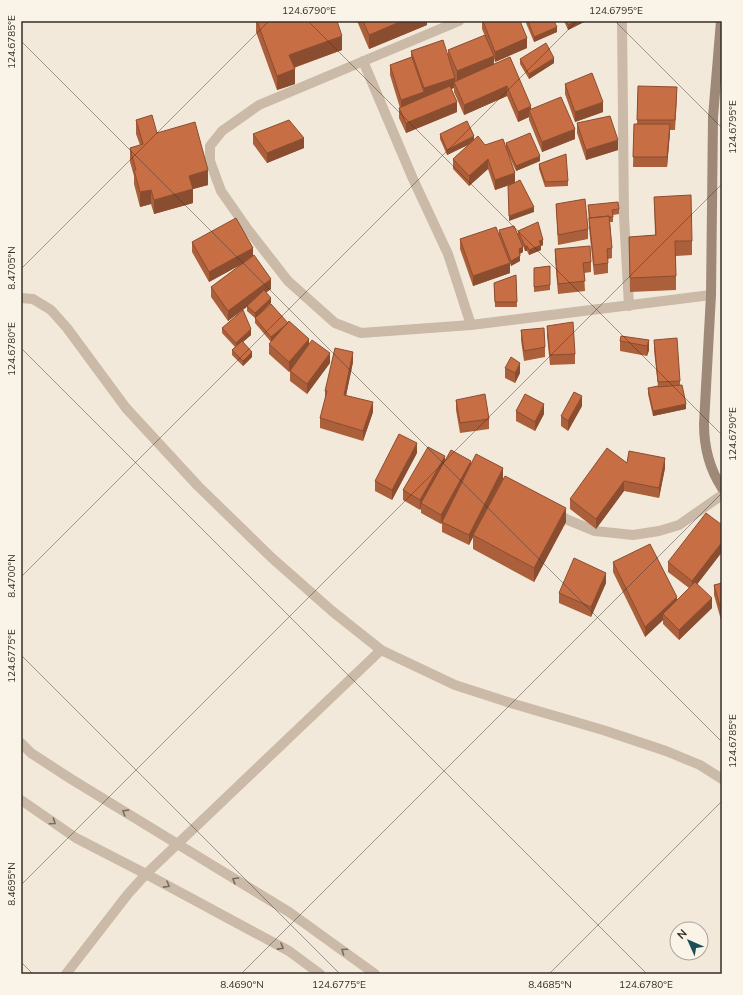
<svg xmlns="http://www.w3.org/2000/svg" width="743" height="995" viewBox="0 0 743 995" font-family="Mulish,sans-serif">
<rect width="100%" height="100%" fill="#f2e9db"/>
<g fill="none" stroke-linecap="round" stroke-linejoin="round">
<path stroke="#cabaa7" stroke-width="10" d="M459 21 259 105 222 131 210 146V161L221 191 249 231 288 281 335 323 361 333 471 325 711 295
M622 21 624 217 629 306
M363 61 413 179 448 254 471 325
M21 298 33 299 51 310 67 328 126 408 198 486 272 558 332 611 381 650 455 685 514 704 603 730 666 751 700 765 722 779
M555 513 568 520 595 531 633 535 659 531 679 525 722 495
M21 743 31 753 71 779 289 912 375 974
M21 800 76 838 146 874 289 951 320 974
M66 974 128 894 146 874 381 650"/>
<path stroke="#9e8978" stroke-width="10" d="M721 21 713 117 711 295 704 424C704 448 709 468 722 488"/>
</g>
<path fill="#ab5f3a" d="M256 21H337L342 50 294 68 295 84 277 90 256 32Z
M357 21H427V25L369 49Z
M482 21H520L527 48 495 62 494 58V65L531 110 575 139 542 152 529 120V117L518 122 507 96 464 115 454 92V88L451 89 457 112 406 133 399 118V108H400L390 75V65L411 57V51L448 56V50L485 36 482 29Z
M526 21H554L557 32 534 42 526 23Z
M564 21H586L568 30Z
M520 59 554 63 529 79 520 64Z
M565 84 603 112 575 122 565 94Z
M638 86 677 97 675 130H670L667 167H633L634 124H637Z
M136 120 157 133 208 185 193 189V203L154 214 151 204 140 207 134 184V176L130 162V148L140 145 136 134Z
M577 123 618 150 586 160 577 133Z
M253 134 304 148 267 163 253 144Z
M440 134 474 140 485 145 506 147V143L540 161 516 171 507 151 515 183 495 190 488 169 469 186 453 169V159L470 144 447 155 440 139Z
M539 164 568 181V186L545 187 539 169Z
M654 197 692 241V255L676 256V290L630 292 629 237 655 235Z
M556 204 588 229V239L558 245Z
M588 205 619 209V214L613 215V222H610L612 248V258L608 259V273L594 275 589 228Z
M499 230 518 233V231L543 245 541 246V250L529 255 527 251H525L523 246V252L520 254V261L511 266 499 235Z
M460 239 510 273 473 286 460 249Z
M192 242 253 256 271 289 266 292 271 303 260 313 288 323 309 345 330 363 307 394 290 381V371L292 367 289 372 269 354V344L271 342 255 323V318L247 311V306L228 321 211 297V287L242 264 209 282 192 252Z
M555 249 591 262V272L584 273 585 291 558 294 555 259Z
M550 266V290L534 292V268Z
M516 275 517 307H495L494 283Z
M547 326 575 354V364L550 365 547 336Z
M222 328 251 335 243 342 252 357 243 366 232 355V350L235 347 222 333Z
M521 330 545 347V357L524 361 521 340Z
M649 340V350L647 356 620 351V341Z
M654 340 680 381V385L686 409 653 416 648 394V388L658 386 654 350Z
M353 362 346 396 373 412 363 441 320 428V418L325 400V391Z
M505 368 520 373 515 383 505 378Z
M456 400 489 419V429L460 433 456 410Z
M582 406 568 431 561 426V416Z
M516 411 544 414 535 431 516 421Z
M417 453 392 500 375 491V481Z
M445 461 471 464 503 478 566 522 534 582 473 549V537L469 545 442 532V523L441 524 421 513V508L420 510 403 500V490Z
M665 468 659 498 624 491 596 529 570 509V499Z
M722 552 697 584 712 608 679 640 663 624V620L645 637 613 572V562L677 601 689 588 668 572V562Z
M606 583 591 617 559 603V593Z
M722 583V619L721 620 714 595V585Z"/>
<path fill="#8b4d30" d="M402 21H427V25L369 49V35Z
M576 21H586L568 30V25Z
M557 27V32L534 42V37Z
M342 36V50L289 69V55Z
M527 38V48L495 62V52Z
M494 56V66L457 81V71Z
M554 58V63L529 79V74Z
M295 69V84L277 90V76Z
M455 78V84L454 82V88L424 98 401 110V100L424 92V88Z
M507 86V96L464 115V105Z
M457 102V112L406 133V123Z
M603 102V112L575 122V112Z
M531 106V114L529 110V117L518 122V112Z
M670 124V134L667 167V157Z
M575 129V139L542 152V142Z
M474 136V142L447 155V150Z
M304 138V148L267 163V153Z
M618 140V150L586 160V150Z
M540 156V161L516 171V166Z
M488 159V169L469 186V176Z
M208 170V185L189 190V176Z
M515 173V183L495 190V180Z
M193 189V203L154 214V200Z
M151 190V204L140 207V192Z
M534 207V212L509 221V216Z
M543 240V245L541 246V250L529 255V250L539 241Z
M525 246H527V251H525Z
M523 247V252L519 254V249Z
M253 248V258L209 282V272Z
M520 256V261L511 266V261Z
M510 263V273L473 286V276Z
M271 279V289L228 321V311Z
M271 298V303L255 319V313Z
M288 323 271 343V337Z
M251 329V335L236 348V343Z
M309 339V349L289 372V362Z
M649 340V350L647 356V346Z
M252 352V357L243 366V361Z
M353 352V362L344 405V395Z
M330 353V363L307 394V384Z
M520 363V373L515 383V373Z
M582 396V406L568 431V421Z
M373 402V412L363 441V431Z
M544 404V414L535 431V422Z
M686 404V409L653 416V411Z
M417 443V453L392 500V490Z
M445 456V466L421 503V508L420 510V500Z
M665 458V468L659 498V488Z
M471 461V471L442 522 441 524V515Z
M503 468V478L473 535V537L469 545V535Z
M624 481V491L596 529V519Z
M566 508V522L534 582V568Z
M722 542V552L692 591V581Z
M606 573V583L591 617V607Z
M677 597V607L663 614V620L645 637V627Z
M712 598V608L679 640V630Z
M722 609V619L721 620V610Z"/>
<path fill="#c76e44" stroke="#8b4d30" d="M257 21H337L342 36 289 55 295 69 277 76Z
M363 21H402L369 35Z
M483 21H520L527 38 495 52Z
M528 21H554L557 27 534 37Z
M567 21H576L568 25Z
M485 35 494 56 457 71 448 50Z
M443 40 455 78 424 88 411 51Z
M546 43 554 58 529 74 520 59Z
M412 57 424 92 401 100 390 65Z
M510 57 531 106 518 112 507 86 464 105 454 82Z
M592 73 603 102 575 112 565 84Z
M450 86 457 102 406 123 399 108Z
M638 86 677 87 675 120H637Z
M561 97 575 129 542 142 529 110Z
M152 115 157 133 195 122 208 170 189 176 193 189 154 200 151 190 140 192 134 170H136L130 148 143 144 136 120Z
M610 116 618 140 586 150 577 123Z
M289 120 304 138 267 153 253 134Z
M467 121 474 136 447 150 440 134Z
M634 124H670L667 157H633Z
M530 133 540 156 516 166 506 143Z
M478 136 485 145 503 139 515 173 495 180 488 159 469 176 453 159Z
M566 154 568 181 545 182 539 164Z
M520 180 534 207 509 216 508 186Z
M691 195 692 241H675L676 276 630 278 629 237 656 235 654 197Z
M585 199 588 229 558 235 556 204Z
M618 202 619 209 612 210 613 217H609V216L590 218 588 205Z
M609 216 612 248 607 249 608 263 594 265 589 218Z
M236 218 253 248 209 272 192 242Z
M538 222 543 240 539 241 541 245 529 250 527 246H525L518 231Z
M514 226 523 247 519 249 520 256 511 261 499 230Z
M496 227 510 263 473 276 460 239Z
M590 246 591 262 583 263 585 281 558 284 555 249Z
M254 255 271 279 228 311 211 287Z
M550 266V285L534 287V268Z
M516 275 517 302H495L494 283Z
M264 290 271 298 255 313 247 306Z
M271 304 288 323 271 337 255 318Z
M243 310 251 329 236 343 222 328Z
M289 321 309 339 289 362 269 344Z
M573 322 575 354 550 355 547 326Z
M544 328 545 347 524 351 521 330Z
M621 336 649 340 647 346 620 341Z
M677 338 680 381 658 382 654 340Z
M312 340 330 353 307 384 290 371Z
M242 341 252 352 243 361 232 350Z
M335 348 353 352 344 395 373 402 363 431 320 418 327 391H325Z
M511 357 520 363 515 373 505 368Z
M682 385 686 404 653 411 648 388 658 386V387Z
M574 392 582 396 568 421 561 416Z
M485 394 489 419 460 423 456 400Z
M525 394 544 404 535 422 516 411Z
M399 434 417 443 392 490 375 481Z
M428 447 445 456 420 500 403 490Z
M607 448 627 463 629 451 665 458 659 488 624 481 596 519 570 499Z
M451 450 471 461 441 515 421 503Z
M476 454 503 468 469 535 442 522Z
M505 476 566 508 534 568 473 535Z
M706 513 722 525V542L692 581 668 562Z
M650 544 677 597 645 627 613 562Z
M574 558 606 573 591 607 559 593Z
M695 582 712 598 679 630 663 614Z
M722 583V609L721 610 714 585Z"/>
<defs><path id="oneway-chevron" d="M-2-3.5L2.5 0L-2 3.5" fill="none" stroke-width="1.6" stroke-linecap="round" stroke-linejoin="round"/></defs>
<g stroke="#796c61">
<use href="#oneway-chevron" transform="translate(125 812) rotate(-148)"/>
<use href="#oneway-chevron" transform="translate(53 822) rotate(35)"/>
<use href="#oneway-chevron" transform="translate(235 880) rotate(-149)"/>
<use href="#oneway-chevron" transform="translate(167 885) rotate(29)"/>
<use href="#oneway-chevron" transform="translate(281 947) rotate(29)"/>
<use href="#oneway-chevron" transform="translate(344 951) rotate(-145)"/>
</g>
<path fill="none" stroke="#362d27" stroke-width="1" stroke-opacity="0.45" d="M308 21 722 435M615 21 722 128M21 41 722 742M21 269 269 21M21 348 647 974M21 577 577 21M21 655 340 974M21 885 722 184M21 962 33 974M241 974 722 493M549 974 722 801"/>
<rect width="743" height="995" fill="none" stroke="#faf3e7" stroke-width="44"/>
<g transform="translate(689 941) rotate(315)"><circle r="19" fill="#faf3e7" stroke="#aca49a"/>
<path d="M0-3L7 15L0 10L-7 15Z" fill="#1d4f58"/>
<text y="-6" font-size="11" font-weight="bold" text-anchor="middle" fill="#362d27">N</text>
</g>
<rect x="22" y="22" width="699" height="951" fill="none" stroke="#362d27" stroke-width="1.5"/>
<g font-size="10" text-anchor="middle" fill="#362d27">
<text x="309" y="14">124.6790°E</text>
<text x="616" y="14">124.6795°E</text>
<text transform="translate(11 42) rotate(-90)" y="4">124.6785°E</text>
<text transform="translate(732 127) rotate(-90)" y="4">124.6795°E</text>
<text transform="translate(11 268) rotate(-90)" y="4">8.4705°N</text>
<text transform="translate(11 349) rotate(-90)" y="4">124.6780°E</text>
<text transform="translate(732 434) rotate(-90)" y="4">124.6790°E</text>
<text transform="translate(11 576) rotate(-90)" y="4">8.4700°N</text>
<text transform="translate(11 656) rotate(-90)" y="4">124.6775°E</text>
<text transform="translate(732 741) rotate(-90)" y="4">124.6785°E</text>
<text transform="translate(11 884) rotate(-90)" y="4">8.4695°N</text>
<text x="242" y="988">8.4690°N</text>
<text x="339" y="988">124.6775°E</text>
<text x="550" y="988">8.4685°N</text>
<text x="646" y="988">124.6780°E</text>
</g>
</svg>
